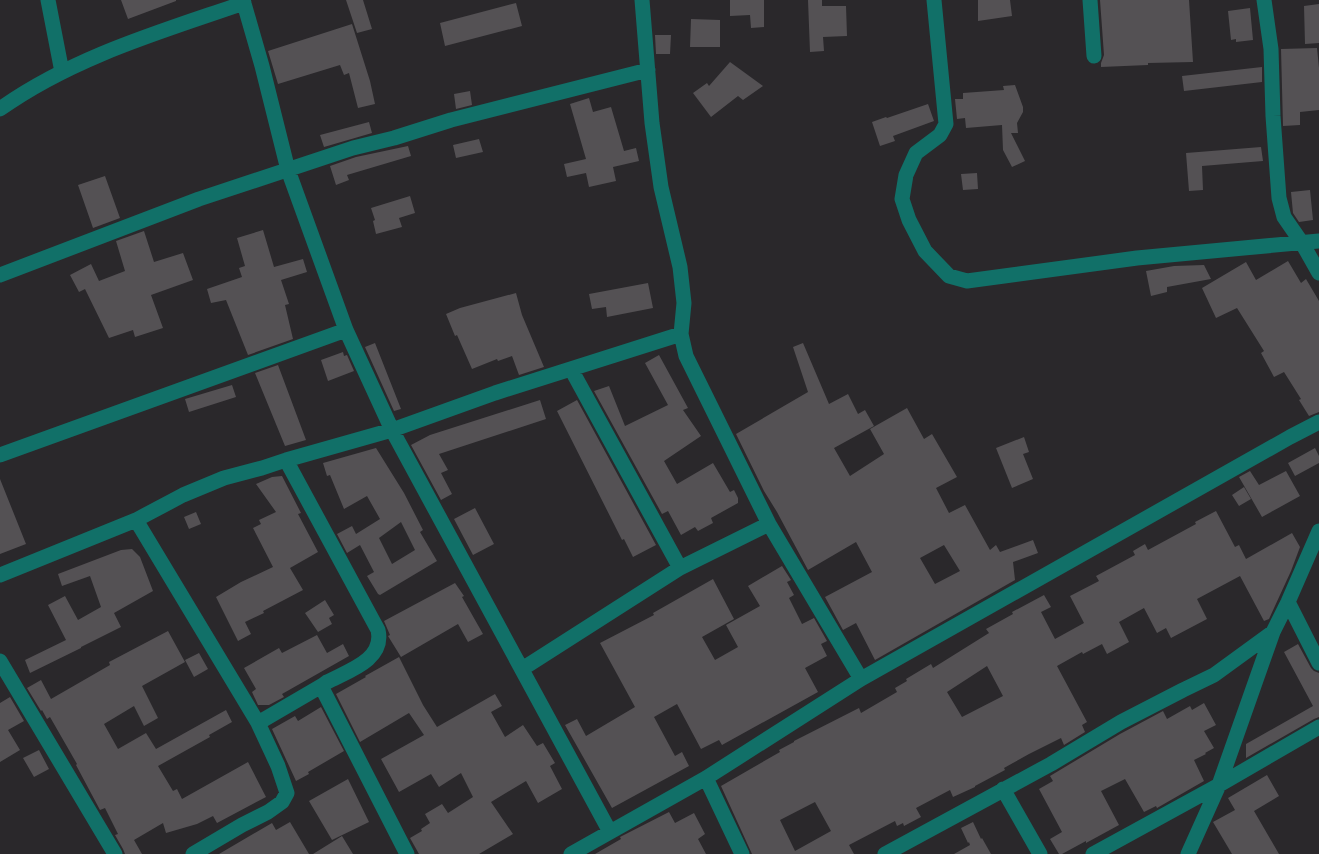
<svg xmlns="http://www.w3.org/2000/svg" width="1319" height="854" viewBox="0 0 1319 854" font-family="'Fira Sans',sans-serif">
<rect width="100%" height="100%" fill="#2a282b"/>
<path fill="#545154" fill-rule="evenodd" d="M121 0H176V1L128 19Z
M346 0H363L372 29 357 33Z
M730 0H764V27L751 28 750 15 730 16Z
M808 0H822V6H846L847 36 823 37 824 51 810 52Z
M978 0H1010L1012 16 978 21Z
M1100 0H1189L1193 62 1148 63V65L1101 67V63L1104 55Z
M516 3 522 26 445 46 440 23Z
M1319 4V43L1305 44 1304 6Z
M1250 8 1253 40 1236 42V39L1231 40 1228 11Z
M691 19 720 20V47H690Z
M352 24 370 81 375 104 358 108 349 73 344 75 340 65 278 84 268 51Z
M655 35H671L670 54H656Z
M1317 48 1319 68V110L1300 112V125L1283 126 1281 49Z
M730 62 763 86 743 100 738 96 711 117 693 93 707 83 709 86Z
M1262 67V82L1184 91 1182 76Z
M1015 85 1023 107V112L1017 123 1018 133H1011L1025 161 1012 167 1003 150 1002 125 966 128 965 118 957 119 955 99H963V93L1004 90 1003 86Z
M470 91 472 105 456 109 454 94Z
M589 98 593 112 611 107 624 151 636 148 639 161 613 167 616 181 589 187 586 173 567 177 564 164 586 159 570 104Z
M928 104 934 121 893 136 895 141 880 146 872 122 886 117 887 118Z
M369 122 372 133 324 147 320 135Z
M479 139 483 152 456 158 453 145Z
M408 146 411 156 347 175 349 180 336 185 330 166 356 157Z
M1261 147 1263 161 1202 166 1203 190 1189 191 1186 153Z
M977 173 978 189 963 190 961 174Z
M105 176 120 218 93 228 78 185Z
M1310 190 1313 220 1299 222 1293 213 1291 192Z
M410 196 415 213 399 218 402 227 376 234 373 221 375 220 371 208Z
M263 230 274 267 303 259 307 272 281 280 289 304 285 305 293 339 248 355 226 300 211 303 207 289 242 277 239 268 245 266 237 238Z
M144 231 154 262 183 253 193 280 151 295 163 328 135 337 133 330 109 338 85 289 79 292 70 275 91 264 99 281 125 271 116 241Z
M1288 261 1301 283 1306 279 1319 301V412L1309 416 1299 400 1301 399 1284 372 1274 377 1261 353 1264 351 1237 308 1216 318 1202 288 1246 262 1256 280Z
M1204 265 1211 279 1167 287V292L1151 296 1146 271 1174 266Z
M648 283 653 308 607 317 606 307 592 309 589 294Z
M516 293 522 315 544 367 519 375 512 356 498 361 497 359 472 369 457 335 455 336 446 314 460 308Z
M375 343 401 409 394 411 365 347Z
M803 343 829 404 848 394 858 414 865 410 874 426 834 448 850 476 884 454 870 429 907 408 924 439 932 434 957 477 936 488 949 513 965 505 990 550 996 545 1000 552 1033 540 1038 553 1013 562 1015 580 875 660 856 623 843 630 825 597 872 572 856 542 808 570 777 512 764 491 736 434 808 392 793 347ZM944 545 960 571 935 584 920 558Z
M343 352 344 356 347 355 354 371 328 381 321 360Z
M659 355 688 408 683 410 701 436 664 461 677 484 713 463 730 492 734 490 738 498V503L711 518 713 523 698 531 695 527 681 535 668 511 662 514 594 391 609 386 625 426 668 405 645 363Z
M278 365 306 440 285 446 255 373Z
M232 385 236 397 189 412 185 399Z
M540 400 546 419 439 454 448 470 441 473 452 494 441 500 411 445 430 435Z
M577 400 656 545 633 557 624 539 622 540 557 411Z
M1024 437 1029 452 1023 454 1033 479 1012 488 996 448Z
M376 448 404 493 423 530 420 532 437 561 380 595 378 594 367 576 374 572 360 545 347 553 337 534 352 526 356 534 380 519 367 496 344 509 330 475 327 476 323 463ZM401 522 415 550 392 564 379 538Z
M1315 448 1319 456V463L1295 476 1288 463Z
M1250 471 1259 485 1286 471 1300 496 1262 517 1239 477Z
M282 476 301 513 298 514 318 552 290 568 303 590 263 611 264 613 245 622 251 634 238 641 216 597 241 582 273 567 253 528 261 524 259 520 276 512 256 484 272 477Z
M0 479 26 544 0 554Z
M1244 487 1251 499 1239 506 1232 495Z
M475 508 494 544 473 555 454 519Z
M1216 511 1235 547 1239 545 1246 559 1292 533 1300 547 1291 571 1269 619 1264 621 1240 576 1197 599 1207 619 1171 638 1166 628 1157 633 1144 608 1119 622 1129 642 1107 654 1102 644 1083 654 1082 652 1057 666 1087 722 1082 725 1085 732 1064 745 1061 738 1029 754 1004 768 1005 770 975 786V787L953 797 950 790 916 808 921 817 904 826 903 823 897 826 895 821 849 845 854 854H752L721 786 780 752 779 750 794 742V741L859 708 861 713 897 692 895 688 907 681 906 679 931 664 933 668 989 633 986 629 1013 614 1012 612 1044 595 1051 607 1041 612 1055 639 1084 623 1070 596 1099 581 1096 576 1135 555 1133 551 1145 544 1148 550 1196 524 1195 522ZM987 666 1003 696 962 717 947 692ZM815 802 831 831 795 851 780 820Z
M196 512 201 524 189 529 184 517Z
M132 549 140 557 153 591 114 613 121 627 81 647V648L30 673 25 660 66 640 48 605 65 596 78 620 101 607 90 576 62 586 58 574 121 550Z
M782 566 791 580 787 582 794 595 789 598 802 624 814 618 827 641 821 644 827 656 805 668 818 692 722 745 719 740 701 749 677 704 654 717 675 756 682 752 689 766 612 808 565 725 577 719 586 736 635 707 600 643 654 615 653 613 713 579 734 619 702 637 715 660 738 647 726 625 760 606 748 586Z
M455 583 464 596 462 597 483 634 468 642 458 624 401 657 388 636 390 635 384 621Z
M325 600 334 615 329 618 332 624 318 632 305 613Z
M168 631 185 662 142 686 158 718 144 726 134 706 104 724 118 749 146 733 156 749 226 710 232 722 209 735 210 737 158 766 173 791 177 789 182 799 248 762 266 797 217 823 213 816 197 824 166 833 163 823 134 840 142 854H125L123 849 115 835 118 834 105 808 100 810 76 765 77 764 50 717 47 719 42 710 41 711 27 688 41 680 51 699 110 665 109 662Z
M317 635 327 653 343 644 349 656 282 694 284 697 269 705H258L252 692 256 689 244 668 279 648 282 653Z
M1298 644 1311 668 1314 671 1319 673V717L1314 719 1246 758V744L1313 706 1284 652Z
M199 653 208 669 194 677 185 660Z
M399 657 423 705 437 727 495 694 502 706 491 712 505 737 523 725 537 746 543 743 555 763 550 766 562 789 538 803 526 781 491 802 513 834 479 854H419L410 838 422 831 421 829 430 823 425 814 442 804 448 813 473 797 461 773 439 787 431 774 399 792 381 759 424 735 409 713 360 742 336 694 366 677 365 676Z
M10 697 24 721 8 730 20 750 0 762V703Z
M1204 703 1216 725 1204 731 1214 748 1205 753 1206 754 1194 760 1204 781 1157 808 1156 806 1144 812 1125 779 1101 791 1119 825 1086 843V841L1062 854H1059L1050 839 1062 832 1039 789 1053 781 1050 776 1120 734 1163 711 1167 719 1190 706 1192 710Z
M321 707 344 751 308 772 309 774 296 781 272 729 295 716 298 721Z
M39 750 49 769 34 777 23 758Z
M1267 775 1279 796 1254 811 1279 854H1232L1213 822 1235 810 1228 798Z
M348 779 369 822 332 840 309 801Z
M669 812 675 823 694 813 705 834 698 839 706 854H595L621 839 620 837Z
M290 822 309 854H219L272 823 276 830Z
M973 822 981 839 982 838 991 854H954L970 845 969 842 968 843 961 828Z
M342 836 353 854H313Z"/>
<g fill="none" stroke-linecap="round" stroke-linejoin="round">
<path stroke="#117068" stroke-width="15" d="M48 0 62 72
M243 0 262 66 288 170 346 330 392 430 610 832
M642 0 652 123 661 187 680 267 684 303 681 334 686 356 769 524 861 679
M934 0 946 124 940 135 916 153 906 175 902 199 909 220 925 251 949 276 967 281 1137 258 1319 241
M1090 0 1094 56
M1264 0 1271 49 1273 116 1279 198 1284 217 1302 243 1319 273
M0 109C73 57 160 32 244 3
M0 275 199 199 353 148 394 138 451 120 648 70
M571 369 680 568
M0 455 346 330
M286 460 378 630C385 660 348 671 327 682L323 685V690L407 854
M136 520 258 723 278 766 287 793 282 802 268 812 242 825 193 854
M0 575 136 520 183 495 224 478 262 468 286 460 392 430 495 393 681 334
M1288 602 1319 663
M0 661 115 854
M522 669 680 568 769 524
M258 723 323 685
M706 778 742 854
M1003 789 1040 854
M571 854 706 778 861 679 1290 437 1319 422
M885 854 1051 764 1121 722 1183 690 1214 675 1273 632
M1093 854 1219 785 1319 727
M1188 854 1219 785 1273 632 1288 602 1319 531"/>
</g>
</svg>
